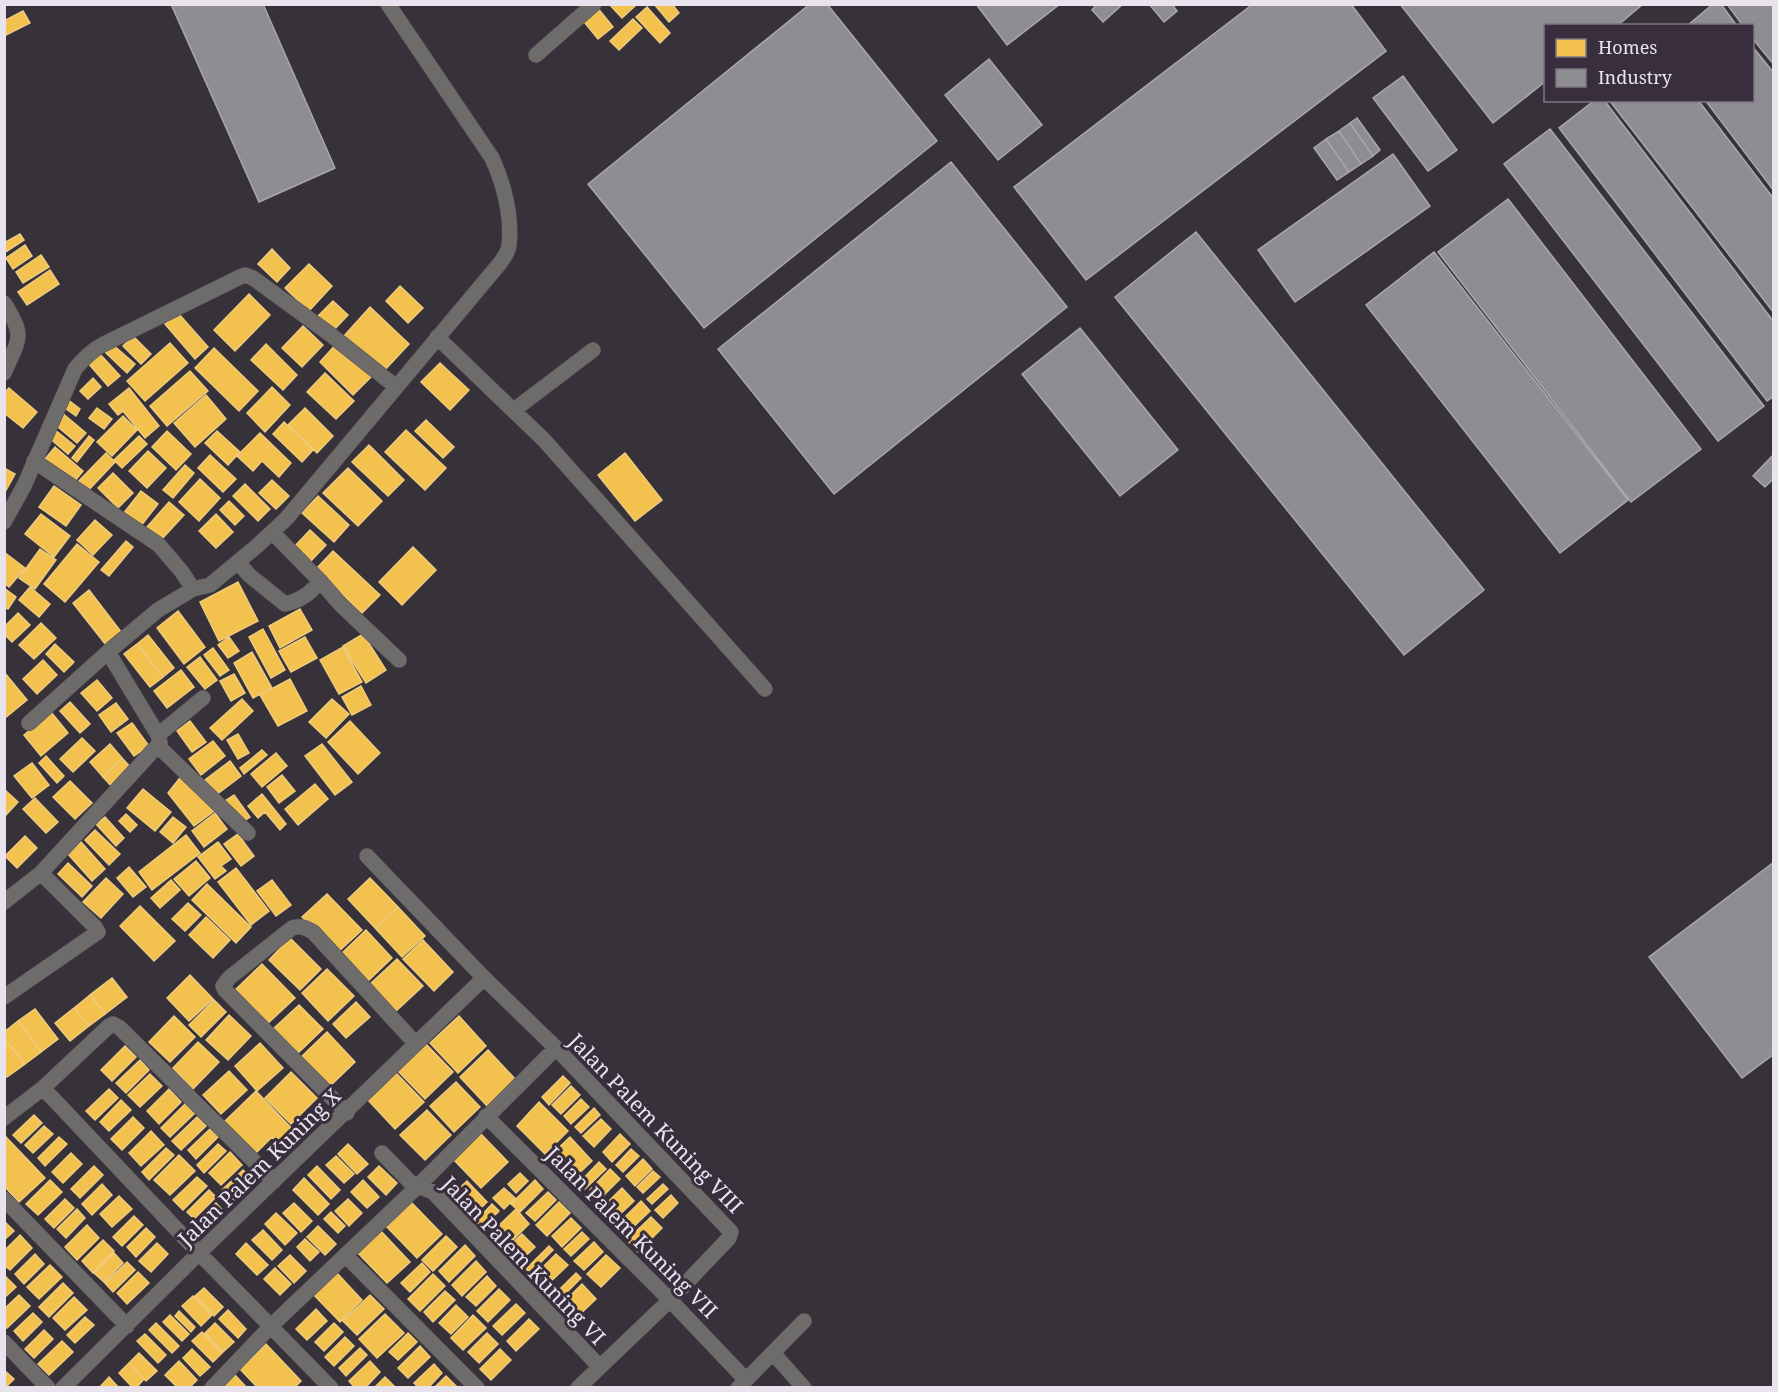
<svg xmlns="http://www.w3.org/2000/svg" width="1778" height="1392" viewBox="0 0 1778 1392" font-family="'Noto Serif',serif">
<rect width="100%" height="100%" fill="#37323a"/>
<path fill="#f2c14e" stroke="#efcb7e" stroke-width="1.5" d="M609 4H633L635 6 622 18Z
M654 4H672L679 13 669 22Z
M596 6 613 27 598 39 581 18Z
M647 7 670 33 660 43 636 17Z
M23 11 30 23 4 36V21Z
M633 19 642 28 619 50 610 41Z
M20 234 24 240 4 253V243Z
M25 245 32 256 13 269 6 258Z
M272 249 290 268 277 282 258 264Z
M41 255 49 267 23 283 16 272Z
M309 264 332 286 309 311 285 288Z
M50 270 59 284 27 305 18 292Z
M400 286 423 308 408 323 386 301Z
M249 294 270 315 235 351 214 330Z
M333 301 348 315 332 332 317 317Z
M370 307 409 344 383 372 344 336Z
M178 313 208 347 195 359 165 324Z
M303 326 323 345 302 367 282 348Z
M133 336 151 354 141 364 123 346Z
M338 342 372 376 353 395 320 362Z
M170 343 188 363 145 401 127 381Z
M112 344 135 364 127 373 105 352Z
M266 344 297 375 283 390 251 360Z
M214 348 258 391 239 411 195 368Z
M99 353 120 376 108 386 88 363Z
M440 363 469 390 450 410 421 382Z
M190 371 208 391 167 426 150 406Z
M325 373 354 401 336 419 307 392Z
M93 378 101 387 88 399 80 391Z
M272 387 290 405 265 432 247 413Z
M9 388 37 412 23 428 4 413V393Z
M129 388 159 426 145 438 123 411 118 415 109 404Z
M206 395 226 419 195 447 174 423Z
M67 399 80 409 76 416 62 406Z
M97 408 112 419 104 429 89 418Z
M305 408 333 436 317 453 288 425Z
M61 412 86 433 77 443 52 422Z
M123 416 137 430 112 456 97 442Z
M426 420 454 447 443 458 415 431Z
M284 422 313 450 302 462 273 434Z
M54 429 75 446 68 454 47 436Z
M406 430 446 468 425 490 385 452Z
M167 431 191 454 176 470 152 447Z
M217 431 240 452 228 465 205 443Z
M260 433 291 463 279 477 262 461 253 471 237 456Z
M89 436 94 440 77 462 72 458Z
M139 436 147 444 122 468 114 460Z
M369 445 404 480 388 496 352 462Z
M55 447 83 471 74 482 45 459Z
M148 451 166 468 147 488 129 471Z
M106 453 115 462 85 494 75 485Z
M625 453 662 500 635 521 598 475Z
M210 455 236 479 223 492 198 468Z
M185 465 194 473 173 498 163 490Z
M4 468 15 474 4 494Z
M348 468 382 501 358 526 323 493Z
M113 473 133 493 118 508 98 488Z
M200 479 220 498 199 521 179 502Z
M272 480 289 496 276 509 259 493Z
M245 484 270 509 258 521 233 496Z
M54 486 81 505 66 526 39 507Z
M141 491 158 504 140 527 123 514Z
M318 496 349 525 334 542 302 513Z
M229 501 244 516 235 525 220 510Z
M169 502 184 515 161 540 147 527Z
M41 514 70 536 54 557 25 534Z
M216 514 233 532 216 548 199 531Z
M95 520 112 535 93 555 77 540Z
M310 530 326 545 310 562 294 547Z
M126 541 133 547 109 576 101 570Z
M77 544 99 562 65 602 44 584Z
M413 547 436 570 402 605 379 582Z
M40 549 56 560 35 589 19 578Z
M333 551 380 595 362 613 316 569Z
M4 552 25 568 9 587 4 583Z
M238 582 258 621 219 641 200 602Z
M30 587 50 604 39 617 19 600Z
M4 588 16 597 8 609 4 607Z
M89 590 122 633 106 645 73 603Z
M300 609 312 630 280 648 269 626Z
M178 611 205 647 184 664 157 628Z
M18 613 30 625 12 642 4 634V627Z
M41 623 56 638 34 659 19 645Z
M263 629 285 670 271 678 249 637Z
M363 634 386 670 366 683 343 646Z
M148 635 174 668 163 677 137 644Z
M229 637 239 651 228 658 218 645Z
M305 637 317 658 291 672 279 651Z
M55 644 74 662 64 672 46 654Z
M137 644 163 677 150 687 124 654Z
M343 647 362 682 339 694 320 660Z
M213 648 229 670 220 676 204 655Z
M252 652 272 688 253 698 234 663Z
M200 657 217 680 205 689 187 667Z
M43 660 57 675 37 694 23 679Z
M181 670 194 687 167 708 154 691Z
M4 672 27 700 5 718H4Z
M234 674 245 693 231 701 220 681Z
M290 679 307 711 278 726 260 695Z
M97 680 112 698 97 711 81 693Z
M361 686 371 705 352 715 342 697Z
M242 699 253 711 222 740 210 728Z
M332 699 349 714 326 738 309 722Z
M70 702 90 724 80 733 60 711Z
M116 703 128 719 111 732 99 715Z
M51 712 68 733 41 756 24 735Z
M190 721 206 742 192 752 177 731Z
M350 721 380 753 358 774 328 742Z
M132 723 149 746 134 756 117 733Z
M238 734 249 753 238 759 227 740Z
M82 738 95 751 73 772 60 759Z
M213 741 225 756 201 775 189 759Z
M110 744 122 758 103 777 90 762Z
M322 744 352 782 335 795 305 756Z
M262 750 267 755 244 774 240 768Z
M276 753 287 766 262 787 251 774Z
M46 756 64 776 57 783 39 763Z
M122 758 134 771 114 789 103 777Z
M230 761 241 776 216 795 205 780Z
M32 763 49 785 32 798 14 776Z
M183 774 214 811 194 826 168 793Z
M282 775 295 791 279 803 267 787Z
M70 781 92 803 75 819 53 797Z
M315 784 328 799 298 825 285 809Z
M143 789 171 812 155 831 127 808Z
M5 790 18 802 4 817V791Z
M262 794 286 824 280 830 265 812 258 818 248 806Z
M234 795 250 817 241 823 225 801Z
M35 798 58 822 46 833 23 809Z
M215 813 227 829 204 847 192 831Z
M126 814 137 825 130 832 119 821Z
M105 817 124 838 116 846 96 824Z
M173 817 186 827 173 843 160 832Z
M95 830 120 854 109 865 85 840Z
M238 834 254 856 241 866 224 844Z
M186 835 200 853 152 890 139 872Z
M25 836 37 848 17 868 5 856Z
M81 842 105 869 92 881 68 854Z
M218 842 231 859 221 866 226 871 215 879 198 857Z
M196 861 210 878 189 896 174 879Z
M68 863 92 886 82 897 58 874Z
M129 867 146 887 133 897 117 878Z
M236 868 269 911 251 925 218 882Z
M106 878 123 894 101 918 83 902Z
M370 878 398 907 376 929 348 899Z
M171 880 180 890 160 908 151 898Z
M272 880 291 905 276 916 257 891Z
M207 884 251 927 236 943 192 900Z
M327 894 362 930 337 953 302 917Z
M188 903 201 915 185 931 172 919Z
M140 906 175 941 154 961 120 926Z
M398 907 425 936 402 957 376 929Z
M206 917 230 940 213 958 189 935Z
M366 930 392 958 367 982 341 954Z
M290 938 321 969 300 990 269 960Z
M423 940 453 972 434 991 403 959Z
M397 959 423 986 395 1012 369 985Z
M262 964 295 998 265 1026 233 992Z
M327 969 354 996 328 1021 302 993Z
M190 975 213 999 189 1021 167 998Z
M112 978 127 997 105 1014 90 995Z
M90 995 105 1014 89 1026 74 1008Z
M214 1000 226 1012 201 1037 189 1025Z
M356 1002 370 1017 346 1038 333 1024Z
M299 1005 323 1029 296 1055 272 1030Z
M74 1008 89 1026 70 1041 55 1023Z
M35 1009 58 1039 41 1052 18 1021Z
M229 1015 251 1036 228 1060 206 1040Z
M174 1016 195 1037 170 1062 149 1042Z
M459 1016 486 1046 458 1073 430 1043Z
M18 1021 41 1052 25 1064 4 1038V1032Z
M327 1032 355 1062 327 1089 299 1059Z
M4 1038 25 1064 7 1077 4 1073Z
M198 1042 219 1062 193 1089 173 1068Z
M260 1043 283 1068 257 1091 235 1066Z
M425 1043 453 1072 425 1099 397 1070Z
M125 1046 136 1057 112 1081 101 1070Z
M488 1050 516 1080 488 1107 460 1077Z
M140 1060 149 1070 126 1093 116 1083Z
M229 1071 247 1090 221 1114 203 1095Z
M291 1072 317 1098 291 1124 265 1098Z
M396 1073 424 1102 395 1129 368 1100Z
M150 1074 162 1086 140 1107 128 1095Z
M563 1076 570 1083 549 1105 542 1097Z
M456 1082 480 1107 454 1132 430 1106Z
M571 1086 580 1095 561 1114 552 1105Z
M109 1089 118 1098 95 1120 86 1111Z
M169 1089 181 1102 159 1124 147 1111Z
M256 1091 299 1136 284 1150 272 1137 255 1154 224 1122Z
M581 1099 589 1107 571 1124 564 1116Z
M121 1100 131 1110 109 1131 100 1122Z
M539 1102 568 1131 545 1154 517 1126Z
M186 1103 195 1113 170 1137 161 1128Z
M594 1108 600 1115 581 1133 575 1127Z
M427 1110 451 1135 425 1160 400 1135Z
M34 1115 42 1123 21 1143 13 1135Z
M133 1117 144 1128 122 1150 111 1139Z
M197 1117 206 1126 181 1150 172 1141Z
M601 1119 611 1129 594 1147 583 1136Z
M44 1126 53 1134 33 1153 25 1145Z
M210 1129 218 1137 196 1159 188 1150Z
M151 1131 164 1145 141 1166 129 1153Z
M480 1133 508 1162 481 1188 453 1159Z
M620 1134 630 1144 612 1162 603 1152Z
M6 1137 45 1178 19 1202 4 1186V1138Z
M59 1137 67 1144 45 1166 38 1158Z
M570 1137 592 1161 571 1181 549 1157Z
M218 1144 226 1151 204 1173 197 1165Z
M348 1144 368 1164 357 1174 338 1154Z
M166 1148 174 1155 149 1180 142 1172Z
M631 1149 639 1156 623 1172 616 1165Z
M230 1152 242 1165 221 1185 209 1173Z
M71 1153 82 1164 63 1183 52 1172Z
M179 1155 195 1171 170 1195 154 1180Z
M336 1156 354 1174 344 1183 326 1165Z
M643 1159 652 1169 635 1186 626 1176Z
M599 1162 606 1169 585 1189 579 1183Z
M94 1166 103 1175 80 1198 71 1189Z
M317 1166 340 1190 331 1199 308 1175Z
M379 1166 397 1183 386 1195 368 1177Z
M610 1169 620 1179 600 1199 590 1190Z
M243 1170 254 1181 233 1201 222 1190Z
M653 1171 660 1177 643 1193 637 1187Z
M520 1173 528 1181 516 1193 508 1184Z
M197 1177 207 1186 183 1210 173 1200Z
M304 1178 329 1204 318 1215 293 1190Z
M50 1180 62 1192 38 1215 26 1204Z
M363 1180 379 1197 367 1208 351 1192Z
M535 1180 543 1189 520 1212 511 1204Z
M467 1181 487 1202 473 1216 452 1195Z
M102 1184 112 1195 92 1215 82 1204Z
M663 1184 668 1189 652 1204 647 1199Z
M504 1188 515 1198 504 1209 493 1198Z
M622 1188 634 1201 613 1221 601 1209Z
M209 1190 216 1197 194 1219 187 1212Z
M548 1192 556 1200 535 1221 526 1213Z
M671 1195 678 1203 663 1218 655 1210Z
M119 1196 132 1209 112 1227 100 1214Z
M65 1199 74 1208 54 1228 45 1219Z
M348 1199 362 1213 349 1226 335 1211Z
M409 1200 442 1234 417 1258 384 1224Z
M641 1201 650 1211 626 1234 617 1225Z
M559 1202 570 1213 547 1236 536 1225Z
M216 1203 224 1212 201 1235 192 1226Z
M294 1203 312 1221 301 1232 283 1213Z
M492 1204 499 1211 482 1228 476 1221Z
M77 1209 85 1218 66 1238 57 1229Z
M516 1209 529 1224 504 1249 490 1234Z
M331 1212 345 1226 338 1233 324 1219Z
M276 1213 297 1233 285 1245 265 1224Z
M134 1216 143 1225 122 1246 113 1237Z
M651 1217 662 1228 638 1252 627 1240Z
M571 1218 581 1228 562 1247 552 1236Z
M4 1221 14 1231 4 1240Z
M87 1225 99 1238 77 1260 65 1247Z
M318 1226 336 1244 325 1255 307 1237Z
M146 1228 155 1237 136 1257 127 1247Z
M379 1229 410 1262 387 1283 356 1251Z
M263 1230 282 1250 272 1260 252 1240Z
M582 1232 589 1239 571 1256 564 1249Z
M522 1234 535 1247 516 1265 503 1252Z
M20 1235 32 1248 10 1270 4 1265V1251Z
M446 1236 457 1247 433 1271 422 1260Z
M305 1239 319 1252 310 1261 297 1247Z
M103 1240 114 1251 93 1273 82 1261Z
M594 1242 603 1252 584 1270 574 1261Z
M157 1243 168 1254 151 1272 139 1261Z
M246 1243 268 1265 257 1275 236 1254Z
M465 1245 475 1256 449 1282 439 1271Z
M549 1246 553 1250 530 1273 526 1269Z
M114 1253 123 1263 104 1282 94 1273Z
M35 1254 44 1264 24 1284 15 1274Z
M556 1254 568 1265 545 1287 534 1276Z
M290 1255 306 1271 294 1283 278 1266Z
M606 1255 620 1268 601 1287 587 1274Z
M476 1261 486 1272 462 1296 452 1285Z
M127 1262 135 1270 113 1292 105 1283Z
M422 1263 430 1272 410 1292 401 1283Z
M50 1265 62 1277 39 1299 27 1287Z
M275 1268 291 1284 280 1295 264 1279Z
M335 1271 362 1300 340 1322 312 1293Z
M138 1272 149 1283 127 1304 117 1293Z
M576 1273 581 1278 554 1305 549 1300Z
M433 1274 445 1286 420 1311 408 1299Z
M487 1276 496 1286 476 1306 466 1297Z
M6 1277 16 1287 4 1298V1279Z
M63 1283 73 1293 49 1317 39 1307Z
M582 1284 596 1299 574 1320 560 1306Z
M204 1288 223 1307 214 1316 195 1296Z
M499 1289 510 1300 488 1322 477 1311Z
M445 1291 455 1300 433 1322 424 1312Z
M19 1295 30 1306 7 1328 4 1326V1309Z
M370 1295 384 1309 357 1335 343 1321Z
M193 1296 212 1315 201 1326 182 1306Z
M74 1297 87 1310 65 1330 53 1318Z
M516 1304 525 1313 502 1335 493 1326Z
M456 1305 468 1317 451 1334 439 1323Z
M316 1309 327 1321 307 1340 296 1329Z
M228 1310 246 1329 238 1338 219 1319Z
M179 1311 195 1327 191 1332 175 1316Z
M33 1313 42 1322 23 1341 14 1331Z
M385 1314 404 1333 377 1358 359 1339Z
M170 1315 189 1334 182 1341 163 1322Z
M473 1315 486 1328 463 1350 451 1338Z
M85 1317 94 1325 75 1343 67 1335Z
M529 1319 539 1329 516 1351 507 1341Z
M156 1323 179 1346 172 1353 149 1330Z
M215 1323 234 1342 223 1352 205 1333Z
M334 1323 343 1332 324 1351 315 1342Z
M44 1330 53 1339 34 1358 25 1349Z
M202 1332 222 1353 213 1362 192 1341Z
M408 1333 417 1342 398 1360 389 1352Z
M487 1333 498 1344 479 1363 468 1352Z
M145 1334 166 1355 158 1363 137 1341Z
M345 1337 354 1346 334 1366 325 1357Z
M62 1341 73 1352 49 1375 38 1364Z
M266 1344 301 1381 294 1388H258L240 1369Z
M420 1346 430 1357 408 1378 398 1368Z
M360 1348 367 1355 346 1376 339 1368Z
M192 1349 210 1367 200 1376 183 1358Z
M500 1349 511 1360 491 1380 480 1369Z
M139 1353 157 1371 146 1381 129 1363Z
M179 1361 197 1380 189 1388H178L165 1375Z
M370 1361 380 1372 365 1388H355L349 1381Z
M129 1363 144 1379 136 1388H133L119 1373Z
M434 1364 442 1373 428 1388H419L414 1383Z
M4 1370 14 1379 5 1388H4Z
M235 1375 247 1388H221Z
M446 1376 458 1388H434Z
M109 1377 119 1388H99Z
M385 1377 396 1388H374Z"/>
<path fill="#8d8d92" stroke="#a9a7ad" stroke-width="1.5" d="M171 4H263L335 168 259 202Z
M810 4H827L937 141 704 328 588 184Z
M976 4H1060L1007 45Z
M1097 4H1123L1103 22 1092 10Z
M1149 4H1172L1177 11 1164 22Z
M1253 4H1351L1386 51 1086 280 1014 187Z
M1400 4H1643L1617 26H1546V81L1493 123Z
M1713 4H1721L1737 26H1687Z
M1727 4H1774V65L1752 38V26H1743Z
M1752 46 1774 73V191L1705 100H1752Z
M989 59 1042 125 998 160 945 95Z
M1403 76 1457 150 1428 171 1373 98Z
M1595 100H1604L1774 322V396L1767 401 1559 128Z
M1609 100H1698L1774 199V313Z
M1357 118 1380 150 1373 156 1350 123Z
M1350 123 1373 156 1361 164 1339 131Z
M1550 129 1764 406 1718 441 1504 164Z
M1339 131 1361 164 1349 172 1326 139Z
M1326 139 1349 172 1337 180 1314 148Z
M1393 154 1430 206 1295 302 1258 250Z
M951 162 1067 307 834 494 718 349Z
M1508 199 1701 449 1631 502 1438 252Z
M1196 232 1484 590 1404 655 1115 297Z
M1434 252 1628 500 1560 553 1366 305Z
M1080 328 1178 450 1120 496 1022 374Z
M1774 454V478L1765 487 1753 476Z
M1774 862V1054L1742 1078 1649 957Z"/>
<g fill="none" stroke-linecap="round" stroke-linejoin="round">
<defs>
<path id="street" d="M536 55 594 4
M4 303C26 337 19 338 4 373
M437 337 544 440 765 689
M514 410 593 350
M34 461 159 545 182 572 193 589
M4 522 24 486 75 369C83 359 91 351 102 345L240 277 245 275 253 278 331 335 395 386
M272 532 320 581 341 605 399 660
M238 562 249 575 285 604C301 600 310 594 320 581
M29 723 108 652
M158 735 203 698
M158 746 248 833
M367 856 484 978 556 1048 731 1232 729 1238 670 1300 578 1388
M4 902 41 873 160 743 158 735 108 652 158 610 193 589 210 585 257 546 286 519 501 262C504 257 509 251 509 245 512 216 504 184 492 158L388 4
M4 997 98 932 95 927 41 873
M43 1088 199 1253 331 1388
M347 1113 225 990 223 986 229 978 292 928C300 925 306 928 313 932L416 1044
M486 1116 670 1300 746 1380
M4 1118 43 1088 109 1026 113 1024 120 1028 274 1181
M382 1153 410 1182 433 1192 599 1366
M4 1199 127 1326
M345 1255 477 1388
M4 1342 48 1388
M773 1353 804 1388
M63 1388 199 1253 484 978
M212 1388 271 1326 418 1186 556 1048
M738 1388 804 1321"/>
</defs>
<use href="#street" stroke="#534f56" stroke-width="16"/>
<use href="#street" stroke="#6e6b6b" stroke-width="15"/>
</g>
<g text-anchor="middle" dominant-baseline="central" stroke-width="6" stroke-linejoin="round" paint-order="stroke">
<g font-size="21" fill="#e9e3ed" stroke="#382e3d">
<text transform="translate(656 1123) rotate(46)">Jalan Palem Kuning VIII</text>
<text transform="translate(259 1167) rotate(-44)">Jalan Palem Kuning X</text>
<text transform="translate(632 1232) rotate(45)">Jalan Palem Kuning VII</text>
<text transform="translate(524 1260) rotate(46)">Jalan Palem Kuning VI</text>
</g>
</g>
<rect width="1778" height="1392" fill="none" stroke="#e9e3ed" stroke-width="12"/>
<rect x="1544" y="24" width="210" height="78" fill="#382e3d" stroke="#7f7683" stroke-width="1.5"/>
<rect x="1556" y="39" width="30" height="18" fill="#f2c14e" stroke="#7f7683" stroke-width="1.5"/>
<text x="1598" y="54" font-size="18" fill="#e9e3ed">Homes</text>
<rect x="1556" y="69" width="30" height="18" fill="#8d8d92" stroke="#7f7683" stroke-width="1.5"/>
<text x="1598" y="84" font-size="18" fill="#e9e3ed">Industry</text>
</svg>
